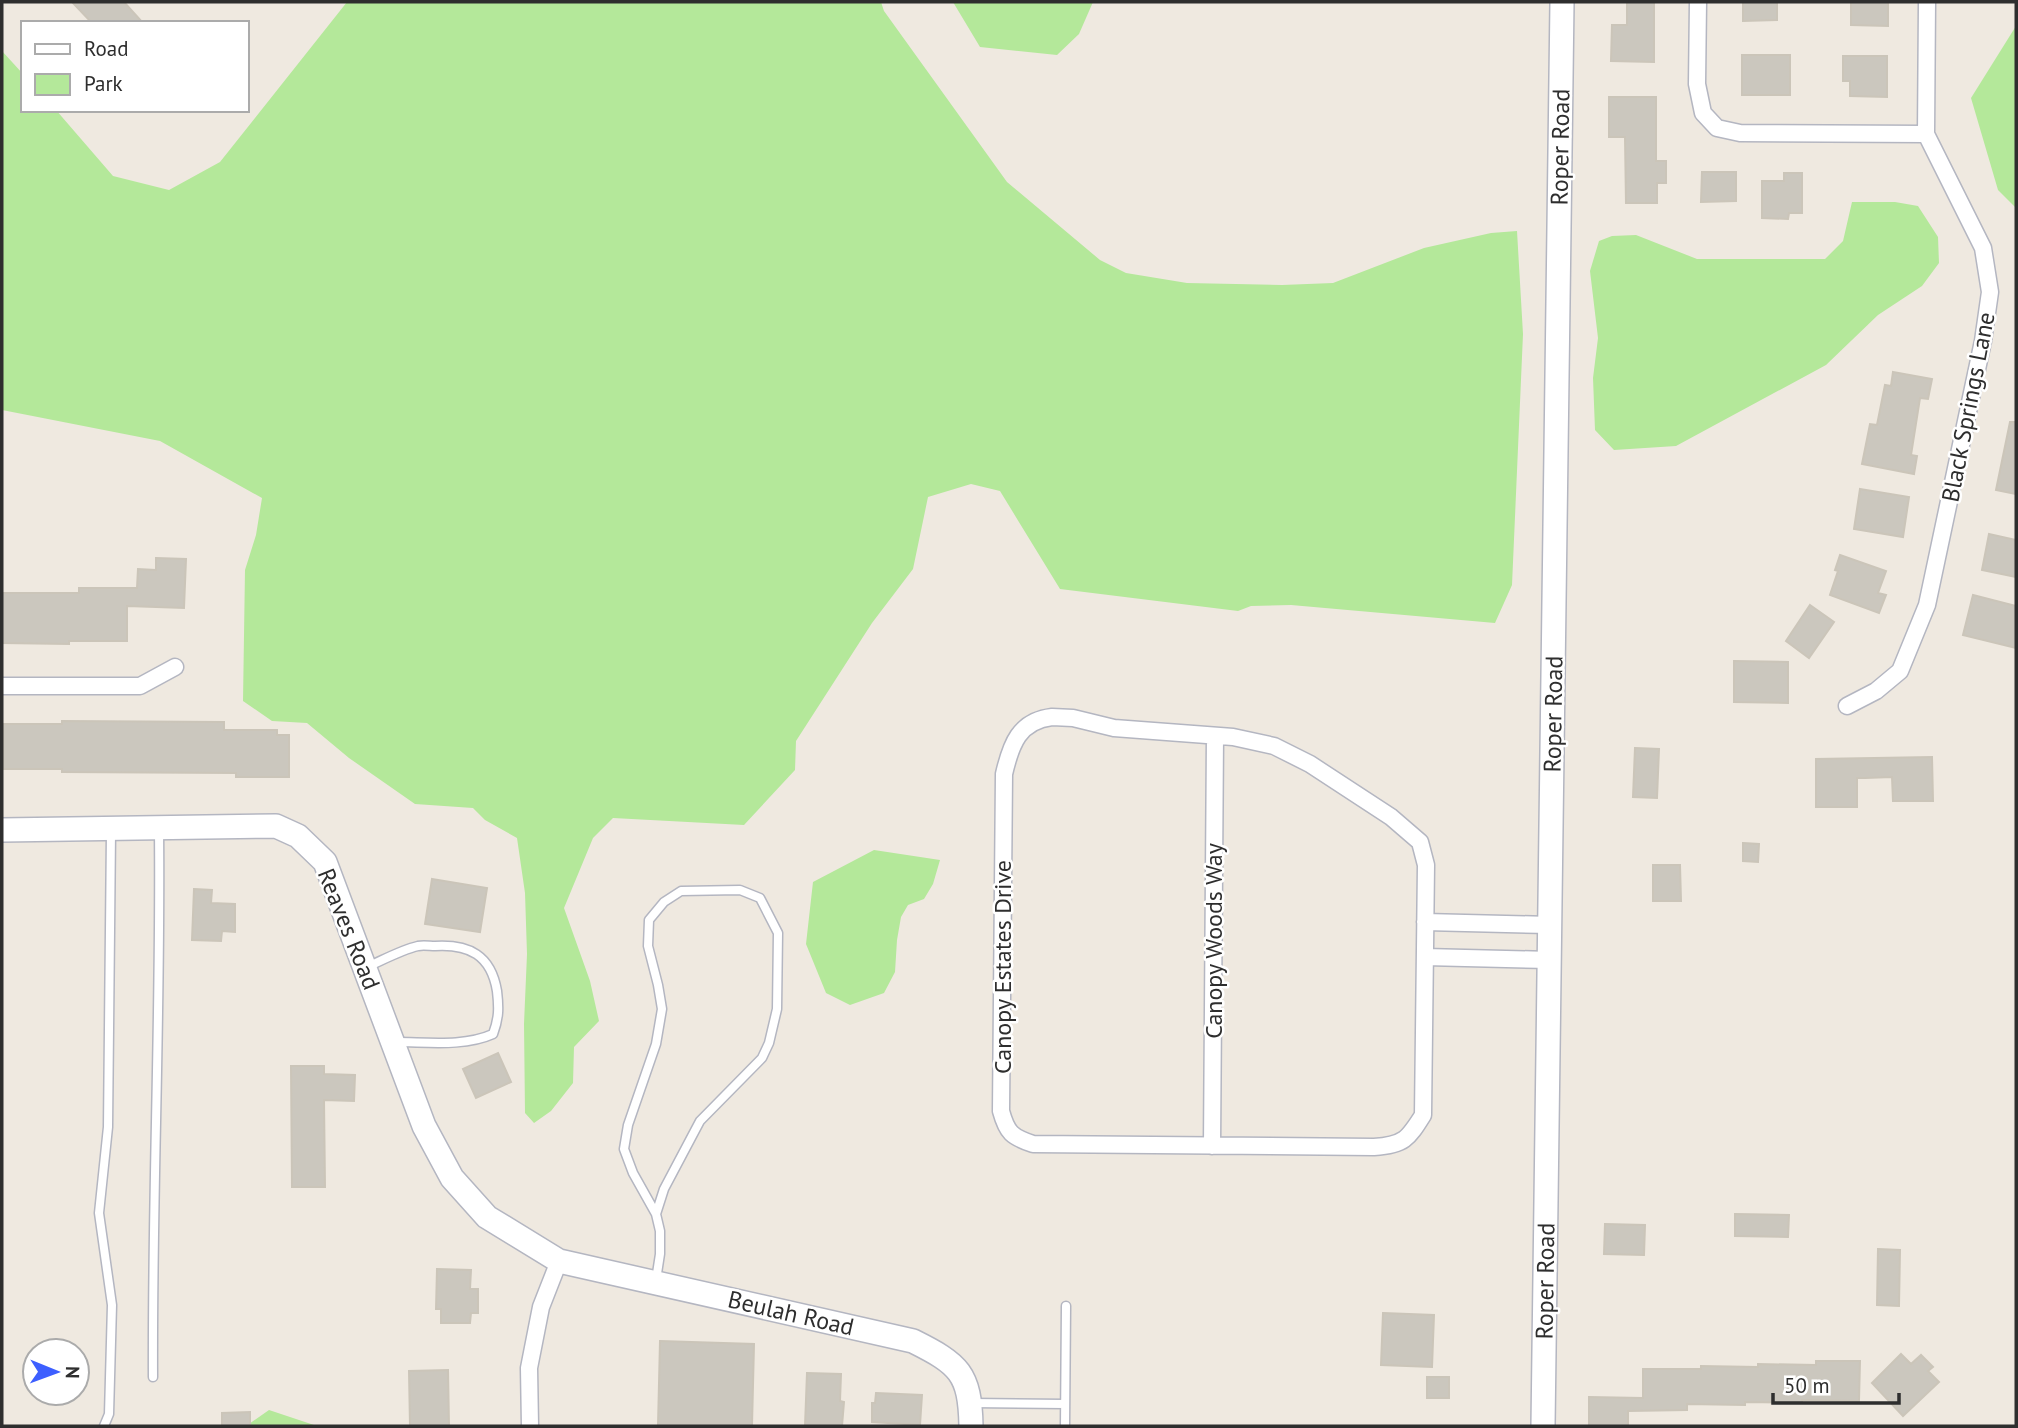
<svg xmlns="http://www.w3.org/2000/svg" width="2018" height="1428" viewBox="0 0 2018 1428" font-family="'PT Sans',sans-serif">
<rect width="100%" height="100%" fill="#efe9e0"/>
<path fill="#b4e89a" d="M347 2H881L884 11 1007 182 1100 260 1126 273 1187 283 1282 285 1333 283 1424 248 1491 233 1517 231 1523 334 1512 585 1495 623 1291 605 1251 606 1238 611 1060 589 1000 491 971 484 928 497 913 569 872 623 796 741 795 770 744 825 613 818 593 838 564 908 590 981 599 1021 574 1047 573 1083 551 1111 534 1123 525 1113 524 1024 527 954 525 893 517 838 485 820 473 808 415 804 349 758 307 723 272 721 243 701 245 570 256 535 262 498 160 441 2 410V51L23 74V110H56L113 176 169 190 220 162Z
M953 2H1093L1079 34 1057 55 980 47Z
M2016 26V208L1998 190 1971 98Z
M1852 202H1895L1918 206 1938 237 1939 263 1922 286 1878 315 1826 365 1676 446 1614 450 1595 430 1593 378 1598 338 1590 271 1599 241 1612 236 1636 235 1697 259H1825L1843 241Z
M874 850 940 860 933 884 924 899 908 905 901 917 897 940 895 972 884 993 850 1005 826 993 806 944 813 882Z
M269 1410 317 1426H246Z"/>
<path fill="#cbc7be" stroke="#cbc5b9" stroke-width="2" d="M72 2H124L143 23H92Z
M1627 2H1654V62L1611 61 1612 25H1627Z
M1743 2H1777V20L1743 21Z
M1851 2H1888V26L1851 25Z
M1742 55H1790V95H1742Z
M1843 56H1887V97L1850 96V81H1843Z
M1609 97H1656V161H1666V183H1657V203H1626L1625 137H1609Z
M1702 172H1736V201L1701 202Z
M1784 173H1802V213H1789L1788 219 1762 218V181H1784Z
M1893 372 1932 379 1928 399 1920 398 1911 455 1917 456 1914 474 1862 464 1870 424 1877 425 1885 385 1891 386Z
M2010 422H2016V494L1996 490Z
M1860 489 1909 497 1903 537 1854 529Z
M1989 534 2016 540V577L1982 570Z
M1840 555 1886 571 1878 593 1886 595 1879 613 1830 595 1838 571 1835 570Z
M156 558 186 559 184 608 127 606V641H69V644L2 643V593H79V588H137L138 569 156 570Z
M1973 595 2016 606V648L1963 635Z
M1810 605 1834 622 1809 658 1786 641Z
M1734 661 1788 662V703L1734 702Z
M62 721 224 722V730H277V735H289V777H236V773L62 772V769H3V724H62Z
M1635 748 1659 749 1657 798 1633 797Z
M1932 757 1933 801H1893L1892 777 1865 778H1857V807H1816V759Z
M1743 843 1759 844 1758 862 1743 861Z
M1653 865H1680L1681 901H1653Z
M432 879 487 888 480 932 425 924Z
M194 889 212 890 211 903 235 904V932L222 931 221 941 192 940Z
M498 1053 511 1082 476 1098 463 1069Z
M291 1066H324V1074L355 1075 354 1101 324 1100 325 1187H292Z
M1735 1214 1789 1215 1788 1237 1735 1236Z
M1605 1224 1645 1225 1644 1255 1604 1254Z
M1878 1249 1900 1250 1899 1306 1877 1305Z
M437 1269 471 1270 470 1289H478V1313H471L470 1323H441V1309H436Z
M1383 1313 1434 1315 1432 1367 1381 1365Z
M660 1341 754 1344 752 1426H658Z
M1901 1354 1911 1364 1921 1355 1933 1367 1928 1371 1939 1382 1903 1416 1872 1383Z
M1816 1361H1860L1859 1401 1802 1400V1403L1745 1402V1405L1687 1404V1410L1628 1411V1426H1589V1397L1643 1398V1369H1701V1366L1758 1367V1364L1816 1365Z
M448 1370 449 1426H410L409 1371Z
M807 1373 841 1374 840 1401 844 1402 842 1426H805Z
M1427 1377H1449V1398H1427Z
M876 1393 922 1395 920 1425 872 1422V1403H875Z
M250 1412V1426H222V1413Z"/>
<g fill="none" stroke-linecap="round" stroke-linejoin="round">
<defs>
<path id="lane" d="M367 967C383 960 401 950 418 946 423 945 430 946 435 946 469 944 491 955 497 991 499 1008 499 1018 493 1034 464 1047 427 1042 396 1042
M656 1214 633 1173 624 1149 628 1125 656 1044 662 1009 658 985 648 946 649 920 664 902 681 891 740 890 760 898 778 933 777 1009 769 1043 762 1058 700 1121 664 1189 656 1214 660 1231V1254L656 1280
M153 1377C152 1195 161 1013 159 831
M971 1403 1065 1404
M104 1426 109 1414 112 1305 99 1213 108 1127 111 832
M1065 1426 1066 1306"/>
<path id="street" d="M1698 2 1697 84 1703 113 1717 128 1740 133 1926 134
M2 686H140L175 667
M1847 706 1876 691 1900 671 1927 605 1983 341 1990 292 1983 248 1926 134 1927 2
M1052 717 1073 718 1114 728 1233 737 1274 746 1310 764 1391 817 1420 842 1426 865 1423 1115C1408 1139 1404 1145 1374 1147L1033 1144C1012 1137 1007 1133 1001 1111L1004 774C1011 744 1019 721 1052 717Z
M1425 922 1550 925
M1425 957 1550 960
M1212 1146 1215 736
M530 1426 529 1368 541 1307 559 1261"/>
<path id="secondary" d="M2 830 276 826 298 836 325 862 424 1126 452 1178 487 1217 559 1261 913 1341C959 1364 970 1373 971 1426
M1543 1426 1562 2"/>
</defs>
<use href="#lane" stroke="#b4b6c1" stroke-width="11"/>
<use href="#street" stroke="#b4b6c1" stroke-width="19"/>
<use href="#secondary" stroke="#b4b6c1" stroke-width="26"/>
<use href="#lane" stroke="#fff" stroke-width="8"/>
<use href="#street" stroke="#fff" stroke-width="16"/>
<use href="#secondary" stroke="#fff" stroke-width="23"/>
</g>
<g text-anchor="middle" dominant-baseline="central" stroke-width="5" stroke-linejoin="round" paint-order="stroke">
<g font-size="24" fill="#2e2e2e" stroke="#fff">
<text transform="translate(1560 147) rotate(-89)">Roper Road</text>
<text transform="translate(1968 407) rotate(-79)">Black Springs Lane</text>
<text transform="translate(1553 714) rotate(-89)">Roper Road</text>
<text transform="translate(349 929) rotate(68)">Reaves Road</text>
<text transform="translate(1213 941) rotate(-90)">Canopy Woods Way</text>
<text transform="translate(1002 967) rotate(-90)">Canopy Estates Drive</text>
<text transform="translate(1545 1281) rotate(-89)">Roper Road</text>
<text transform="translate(791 1313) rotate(13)">Beulah Road</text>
</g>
</g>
<rect width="2018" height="1428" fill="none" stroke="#2e2e2e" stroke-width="7"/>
<rect x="21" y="21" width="228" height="91" fill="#ffffff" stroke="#ababab" stroke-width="2"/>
<rect x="35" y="44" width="35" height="10" fill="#ffffff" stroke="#ababab" stroke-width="2"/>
<text x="84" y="56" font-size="21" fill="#2e2e2e">Road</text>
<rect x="35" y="74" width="35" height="21" fill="#b4e89a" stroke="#ababab" stroke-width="2"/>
<text x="84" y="91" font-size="21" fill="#2e2e2e">Park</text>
<g transform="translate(56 1372) rotate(91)"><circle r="33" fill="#ffffff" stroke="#ababab" stroke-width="2"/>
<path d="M0-5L12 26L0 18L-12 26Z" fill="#3d5fff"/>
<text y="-10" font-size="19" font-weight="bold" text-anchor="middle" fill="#2e2e2e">N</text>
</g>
<path d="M1773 1393v10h126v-10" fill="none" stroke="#2e2e2e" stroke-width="3.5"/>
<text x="1784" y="1393" font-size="21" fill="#2e2e2e" stroke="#ffffff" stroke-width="5" paint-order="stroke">50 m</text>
</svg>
